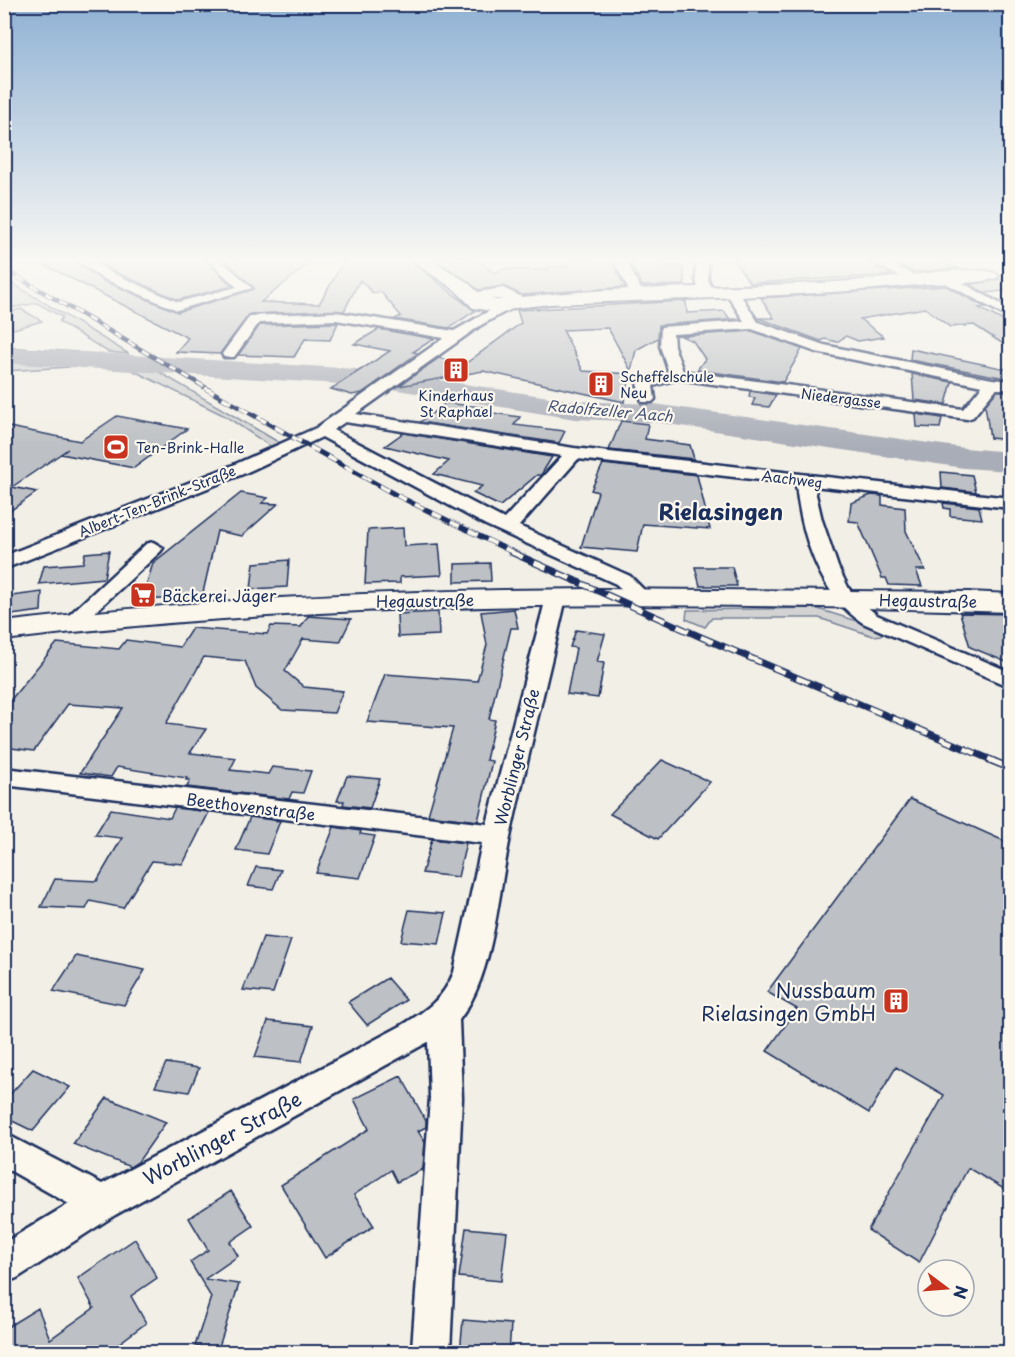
<svg xmlns="http://www.w3.org/2000/svg" width="1015" height="1357" viewBox="0 0 1015 1357" font-family="'Playpen Sans',sans-serif">
<rect width="100%" height="100%" fill="#f2efe6"/>
<filter id="ink" filterUnits="userSpaceOnUse"><feTurbulence type="fractalNoise" baseFrequency=".0167" numOctaves="2"/><feDisplacementMap in="SourceGraphic" scale="12" xChannelSelector="R" yChannelSelector="G"/><feConvolveMatrix kernelMatrix="1 2 1 2 8 2 1 2 1" color-interpolation-filters="sRGB"/></filter>
<g filter="url(#ink)">
<path fill="#d2d3d2" stroke="#768198" stroke-width="1.5" d="M5 279 129 354 108 352 59 322 62 317 37 303 5 309Z
M21 309 42 321 14 329 5 324V313Z
M5 347 77 352 69 367 5 371Z
M128 368 154 369 280 443 270 446 225 416Z
M815 608 879 628 882 635 873 636 819 618H712L705 627 686 619 687 610Z"/>
<g fill="none" stroke-linecap="round" stroke-linejoin="round">
<path fill="#a9adb7" fill-rule="evenodd" d="M4 347 373 370 575 401 654 404 964 448 1010 452V471L964 468 654 422 575 419 373 386 4 363Z"/>
</g>
<path fill="#bdc0c4" stroke="#1b2f5e" stroke-width="1.5" d="M33 259H73L101 280 178 312 254 289 224 259H315L261 302 319 304 343 263 339 259H408L475 311 449 328 395 319 401 316 381 292 373 293 360 280 344 311 250 314 220 354 176 352 188 338Z
M94 259H205L232 286 178 300 111 270Z
M435 259H453L457 262 475 259 495 273 502 269 548 270 547 267H568L565 259H611L625 287 522 295 503 286 479 290Z
M628 259H657L661 266H683L685 285 642 286Z
M733 259H862L892 275 750 283Z
M886 259H926L959 268 914 272Z
M998 279 1011 283V290L986 293 970 285Z
M946 286 985 307 979 308 1011 325V349L974 325 950 327 925 308 860 319 884 337 858 341 846 336 837 342 825 339 821 341 758 318H774L761 298Z
M686 301 687 313 724 311 730 319H740L659 325 658 338 636 350 631 371 608 328 563 330 583 371 631 374 624 402 483 371 399 386 439 358 465 364 521 323 517 310Z
M338 323 330 340 305 339 294 357 238 355 260 325Z
M379 329 434 339 413 352 418 353 362 393 352 395 331 389 390 351 354 344Z
M752 331 802 349 783 382 697 370 705 359 693 341 681 336Z
M911 349 1011 370V379L910 360Z
M912 374 952 382 946 404 914 400Z
M750 391 776 395 769 407 752 405 755 398 749 397Z
M997 391H1011V440L990 438 985 405Z
M446 403 482 407 479 411 520 417 514 425 565 431 559 443 420 422Z
M916 414 942 418 940 428 917 427Z
M117 416 187 429 134 468 61 454 68 449 12 487 37 492 4 515V426L80 441Z
M621 421 648 424 645 439 690 445 694 459 609 450Z
M403 433 552 457 541 475H537L500 506 473 493 482 486 434 474 449 461 385 446Z
M603 464 697 475 710 529 643 524 637 552 581 547 598 492 591 490Z
M941 472 972 475 976 492 942 488Z
M241 493 268 498 262 503 278 504 242 536 217 531 202 597 142 600 153 563Z
M871 495 882 496V505L905 508 906 531 925 570H916L922 586 889 585 886 578H882L858 522 849 521 851 503Z
M943 503 979 507 982 519 950 516V509L944 508Z
M403 528 404 546 439 544 442 575 400 577V583L365 584 368 530Z
M109 551 104 578 39 584 44 566 83 563 85 553Z
M289 560 287 587 251 589 254 563Z
M490 563 491 581 455 582V564Z
M695 567H732L737 586H700Z
M42 592 41 611 4 616V597Z
M514 609 518 628H511L489 719 495 720 486 760 492 761 478 821 428 815 453 728 367 722 385 674 477 681 487 645 481 612Z
M438 612 439 635 398 637 397 614Z
M960 613 1011 614V664L970 647Z
M308 616 351 619 340 642 303 639 285 671 304 687 343 691 334 713 282 710 256 688 245 661 204 657 166 724 206 729 190 753 236 758 230 770 268 774 272 767 311 771 303 793 292 792 289 799 187 787 190 780H186L187 778 117 767 111 777 80 773 123 708 68 704 34 751 4 747V708L57 643 119 649 126 640 180 647 192 628 267 634 271 626 301 627Z
M576 630 605 634 597 662 604 663 598 698 567 694 576 648 570 647Z
M662 760 710 782 658 839 610 814Z
M347 776 380 779 370 808 343 805 344 801H337Z
M910 799 1011 844V1193L968 1168 919 1263 868 1230 944 1095 896 1067 869 1113 767 1051 797 1009 767 992Z
M175 808 209 812 183 864 152 861 123 908 90 901 86 909 41 907 55 879 97 881 122 838 95 835 111 809 170 818Z
M250 817 280 821 267 854 236 850Z
M334 827 361 831 360 834 375 836 360 878 316 873Z
M432 839 466 843 458 877 422 873Z
M256 867 281 870 273 889 248 886Z
M409 910 446 913 439 944 401 941Z
M263 937 291 940 273 993 243 990Z
M76 956 145 970 124 1005 53 991Z
M387 978 406 1000 367 1025 348 1002Z
M268 1021 313 1026 301 1062 255 1057Z
M166 1063 199 1068 189 1092 155 1087Z
M33 1069 70 1087 33 1131 4 1117V1101Z
M401 1076 426 1121V1127L418 1131 425 1142 423 1169 397 1182 391 1170 354 1195 374 1226 325 1258 281 1185 369 1129 354 1099Z
M107 1098 166 1122 138 1162 130 1167 73 1144Z
M231 1191 253 1226 230 1242 238 1256 205 1279 239 1284 218 1350 195 1346 211 1297 190 1262 208 1250 189 1218Z
M466 1228 507 1232 501 1281 459 1277Z
M135 1239 157 1278 131 1296 146 1323 106 1353H4V1329L38 1308 50 1339 94 1308 78 1278Z
M463 1320 511 1324 509 1353H460Z"/>
<g fill="none" stroke-linecap="round" stroke-linejoin="round">
<defs>
<path id="street" d="M75 259H90L110 272 178 302 237 287 207 259H220L252 288 177 310 102 278Z
M613 259H625L644 295 643 298H633Z
M696 259H708V279L713 292 712 295 707 296C693 291 696 271 696 259Z
M864 259H881L926 281 924 284H916Z
M946 274 1010 309V318L942 281V275Z
M731 287 736 288 758 322 824 345 992 379 1010 381V389H996L973 417 967 419 677 379 653 386 655 399 652 402H642L637 383 640 380 669 373 660 346 661 327 744 321 725 291ZM752 329 816 352 982 386 963 409 683 371 674 346 673 334Z
M503 303 508 304V310L481 325 356 414 574 448 1010 498V508L814 486 822 520 838 567 849 589 860 601 877 615 1010 672V687L863 623C819 595 801 533 796 484L578 459 519 526 630 576 652 598 649 602H635L616 584 486 525 322 437 243 474 4 569V556L231 466 316 428 444 338 336 320 259 323 234 357H224L222 354 250 316 336 312 454 331ZM345 422 562 456 504 519 333 430Z
M153 542 163 548 160 552 81 625H67L63 621 67 617 146 544Z
M556 592 563 594 566 598C548 676 528 755 511 833 498 890 495 975 459 1020L462 1098 450 1352H414L412 1349 430 1098 428 1042 115 1215 17 1278 4 1283V1243L69 1204 4 1167V1133L102 1184 401 1026C425 1011 443 1000 454 972L482 843 4 785V768L487 824 546 598 549 594Z"/>
<path id="secondary" d="M410 259H430L467 282 478 292 503 288 522 297C643 283 766 290 887 278 905 276 989 263 999 276 993 284 941 283 928 284 803 297 677 299 551 304L515 308 503 313 473 308 455 290ZM497 299 503 300H491Z
M597 589 969 592 1010 594V612C675 601 338 599 4 640V622C202 598 398 590 597 589Z"/>
</defs>
<use href="#street" stroke="#1b2f5e" stroke-width="5"/>
<use href="#secondary" stroke="#1b2f5e" stroke-width="4"/>
<use href="#street" fill="#fbf7ec" fill-rule="evenodd"/>
<use href="#secondary" fill="#fbf7ec" fill-rule="evenodd"/>
<defs>
<path id="rail-far3" d="M4 269 208 389"/>
<path id="rail-far2" d="M205 388 396 495 514 553"/>
<path id="rail-far1" d="M511 552 701 637 994 761"/>
<path id="rail" d="M990 760 1010 768"/>
</defs>
<use href="#rail-far3" stroke="#1b2f5e" stroke-width="4.5"/>
<use href="#rail-far2" stroke="#1b2f5e" stroke-width="5"/>
<use href="#rail-far1" stroke="#1b2f5e" stroke-width="7"/>
<use href="#rail" stroke="#1b2f5e" stroke-width="8"/>
<use href="#rail-far3" stroke="#fbf7ec" stroke-width="3" stroke-dasharray="8" stroke-linecap="butt"/>
<use href="#rail-far2" stroke="#fbf7ec" stroke-width="4" stroke-dasharray="10" stroke-linecap="butt"/>
<use href="#rail-far1" stroke="#fbf7ec" stroke-width="4.5" stroke-dasharray="13" stroke-linecap="butt"/>
<use href="#rail" stroke="#fbf7ec" stroke-width="5" stroke-dasharray="16" stroke-linecap="butt"/>
</g>
</g>
<linearGradient id="sky" x2="0" y2="1"><stop stop-color="#8fb1d4"/><stop offset="0.58" stop-color="#f9f8f4"/><stop offset="1" stop-color="#f9f8f4" stop-opacity="0"/></linearGradient>
<rect width="1015" height="449" fill="url(#sky)"/>
<defs>
<symbol id="building-square" viewBox="-11 -11 22 22"><rect x="-9" y="-9" width="18" height="18" rx="4" fill="#c8321e" stroke="#fbf7ec"/><path d="M-4-6H4V6H1V3H-1V6H-4ZM-2.5-4.3h1.7v1.8h-1.7ZM.8-4.3h1.7v1.8H.8ZM-2.5-1h1.7V.8h-1.7ZM.8-1h1.7V.8H.8Z" fill="#fff"/></symbol>
<symbol id="stadium-square" viewBox="-11 -11 22 22"><rect x="-9" y="-9" width="18" height="18" rx="4" fill="#c8321e" stroke="#fbf7ec"/><path d="M0-5a6.5 5 0 1 0 0 10a6.5 5 0 1 0 0-10ZM-3.5-1.8h7v3.6h-7Z" fill="#fff"/></symbol>
<symbol id="supermarket-square" viewBox="-11 -11 22 22"><rect x="-9" y="-9" width="18" height="18" rx="4" fill="#c8321e" stroke="#fbf7ec"/><path d="M-6-5.5h2.5l.6 2H6L4.5 2H-2.5L-4.4-4H-6ZM-1.5 3.2a1.3 1.3 0 1 0 .1 0ZM3 3.2a1.3 1.3 0 1 0 .1 0Z" fill="#fff"/></symbol>
</defs>
<g fill-rule="evenodd">
<use href="#building-square" x="441" y="355" width="30" height="30"/>
<use href="#building-square" x="586" y="369" width="30" height="30"/>
<use href="#stadium-square" x="101" y="432" width="30" height="30"/>
<use href="#supermarket-square" x="128" y="580" width="30" height="30"/>
<use href="#building-square" x="881" y="986" width="30" height="30"/>
</g>
<g text-anchor="middle" dominant-baseline="central" stroke-width="4.5" stroke-linejoin="round" paint-order="stroke">
<g font-size="14" fill="#1b2f5e" stroke="#fbf7ec" text-anchor="start">
<text x="620" y="376">Scheffelschule<tspan x="620" dy="16">Neu</tspan></text>
<text x="456" y="395" text-anchor="middle">Kinderhaus<tspan x="456" dy="16">St Raphael</tspan></text>
<text x="136" y="447">Ten-Brink-Halle</text>
</g>
<g font-size="14" fill="#1b2f5e" stroke="#fbf7ec">
<text transform="translate(841 398) rotate(7)">Niedergasse</text>
<text transform="translate(792 479) rotate(7)">Aachweg</text>
<text transform="translate(157 501) rotate(-22)">Albert-Ten-Brink-Straße</text>
</g>
<g font-size="15" font-style="italic" fill="#465579" stroke="#fbf7ec">
<text transform="translate(610 410) rotate(5)">Radolfzeller Aach</text>
</g>
<g font-size="16" fill="#1b2f5e" stroke="#fbf7ec" text-anchor="start">
<text x="162" y="595">Bäckerei Jäger</text>
</g>
<g font-size="16" fill="#1b2f5e" stroke="#fbf7ec">
<text transform="translate(425 600) rotate(-1)">Hegaustraße</text>
<text transform="translate(928 600) rotate(1)">Hegaustraße</text>
<text transform="translate(516 757) rotate(-76)">Worblinger Straße</text>
<text transform="translate(251 806) rotate(7)">Beethovenstraße</text>
</g>
<g font-size="20" fill="#1b2f5e" stroke="#fbf7ec" text-anchor="end">
<text x="876" y="990">Nussbaum<tspan x="876" dy="23">Rielasingen GmbH</tspan></text>
</g>
<g font-size="20" fill="#1b2f5e" stroke="#fbf7ec">
<text transform="translate(222 1138) rotate(-28)">Worblinger Straße</text>
</g>
<g font-size="22" font-weight="bold" fill="#1b2f5e" stroke="#fbf7ec">
<text x="721" y="510">Rielasingen</text>
</g>
</g>
<rect width="1015" height="1357" fill="none" stroke="#fbf7ec" stroke-width="24"/>
<rect x="12" y="12" width="991" height="1333" fill="none" stroke="#1b2f5e" stroke-width="2" filter="url(#ink)"/>
<g transform="translate(946 1288) rotate(106)"><circle r="28" fill="#fbf7ec" stroke="#a1a7b3" stroke-width="1.5"/>
<path d="M0-4.5L10 22L0 15L-10 22Z" fill="#c8321e"/>
<text y="-9" font-size="16" font-weight="bold" text-anchor="middle" fill="#1b2f5e">N</text>
</g>
</svg>
